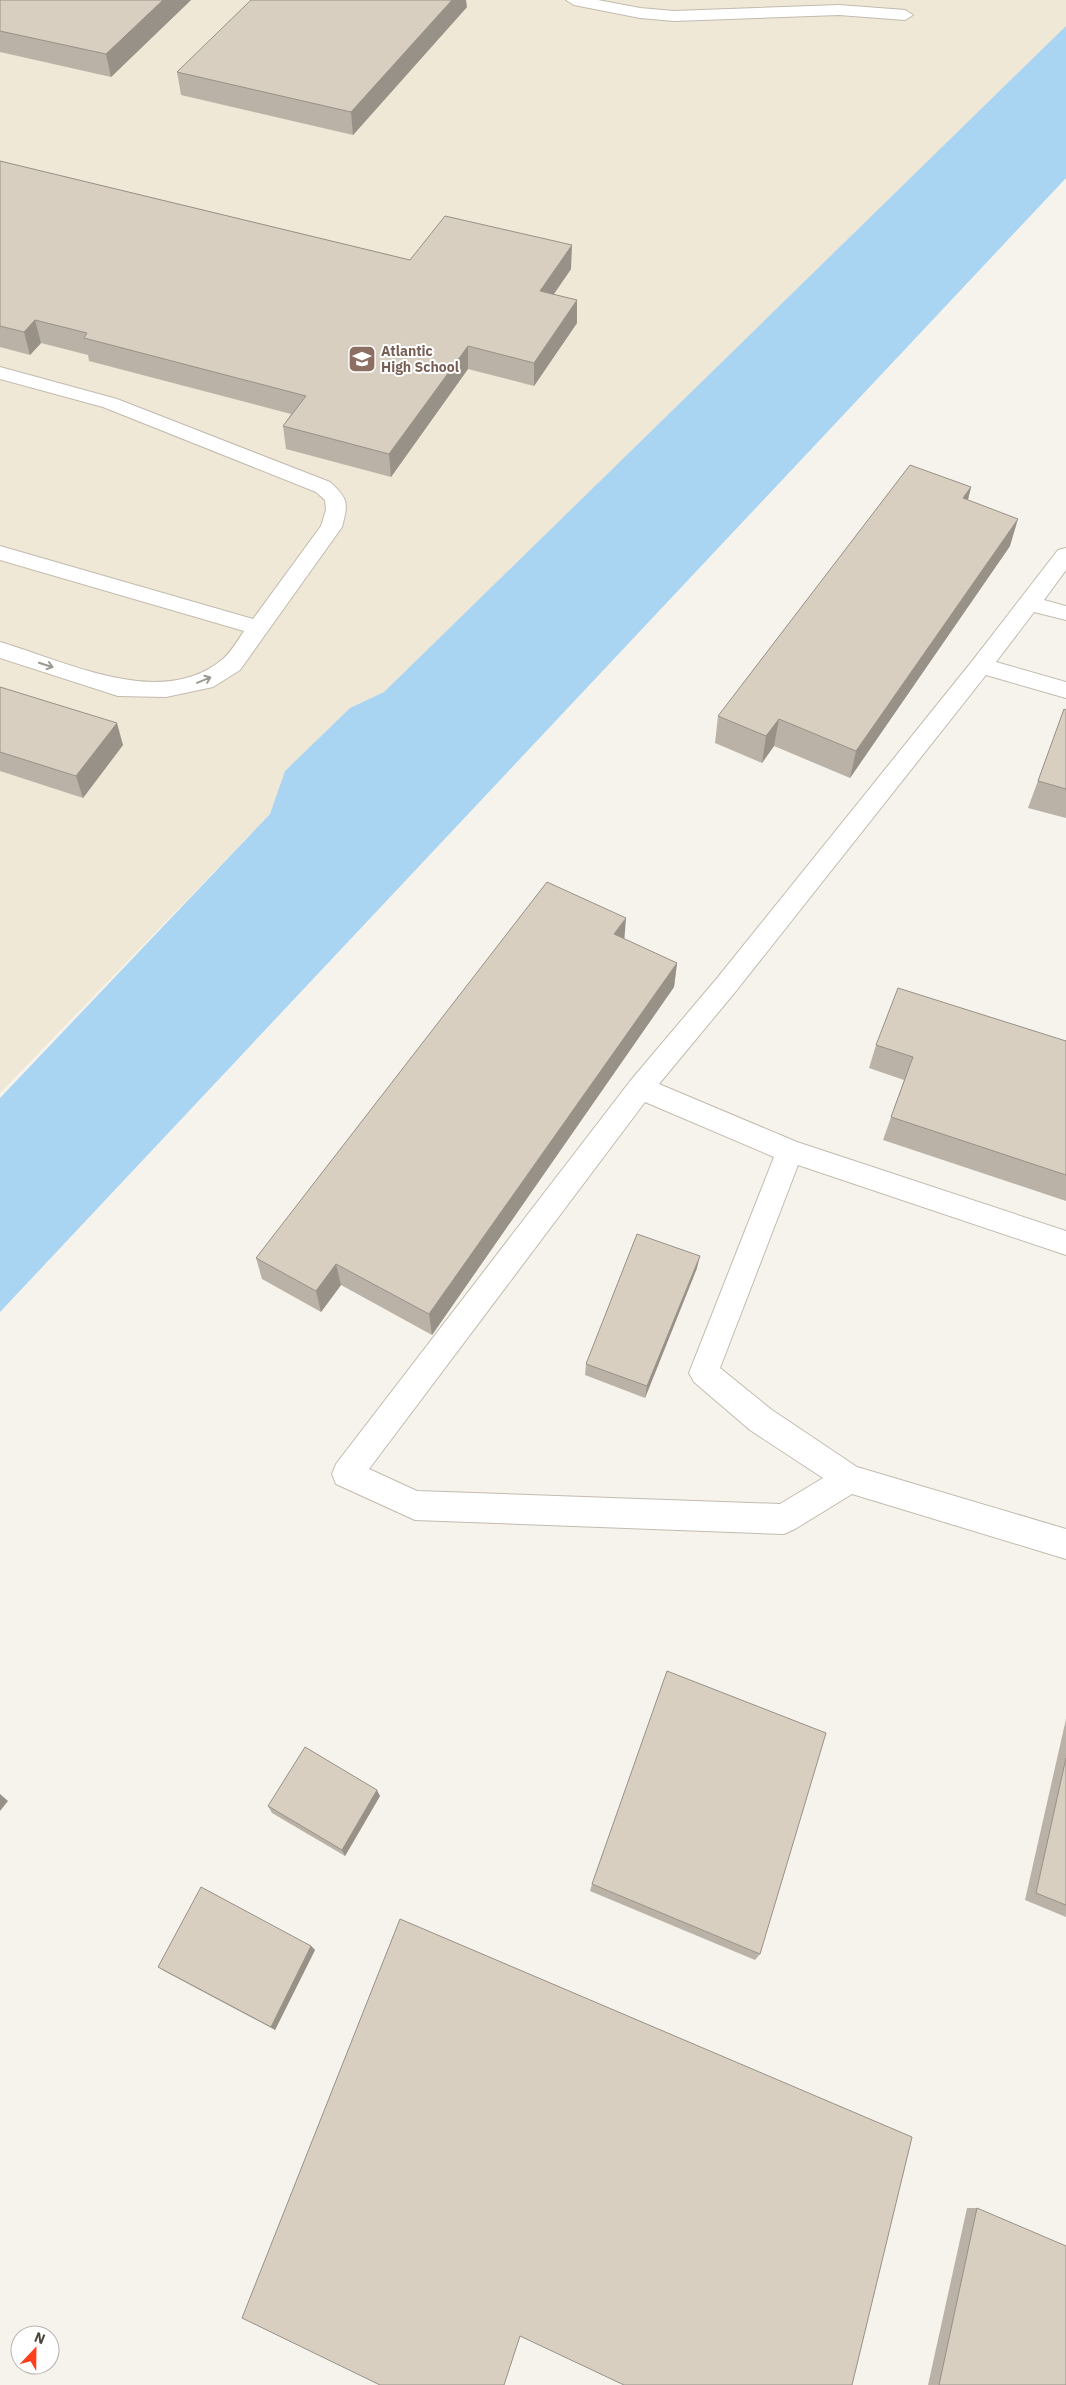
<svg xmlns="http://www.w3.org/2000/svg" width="1066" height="2385" viewBox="0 0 1066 2385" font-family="'IBM Plex Sans',sans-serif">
<rect width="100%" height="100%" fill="#f6f3ec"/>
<path fill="#efe8d6" d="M0 0H1066V26L384 692 350 708 285 771 270 814 0 1093Z"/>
<path fill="#a9d4f2" d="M1066 26V178L0 1312V1098L270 814 285 771 350 708 384 692Z"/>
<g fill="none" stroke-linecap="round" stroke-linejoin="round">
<defs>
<path id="minor" d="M566 0H598L640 8 674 11 839 5 905 10 913 15 905 20 839 15 674 21 640 18 574 5Z
M0 367 117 399 330 482C349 499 348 504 342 527L240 670 213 687 166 697 118 696 0 658V642C66 661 161 711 223 659 231 652 238 640 244 631L0 560V546L253 619 321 526 326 510 325 500 316 492 103 407 0 379Z
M1066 548V570L1044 600 1066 606V620L1034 612 996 662 1066 682V698L986 675 736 991 659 1084 797 1142 1066 1231V1255L798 1165 720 1368 772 1410 857 1467 1066 1529V1559L852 1494 795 1529 784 1534 415 1520 336 1484 332 1474 336 1464 631 1080 718 977 973 660 1058 550ZM645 1102 774 1157 689 1373 694 1382 750 1430 823 1478 780 1504 417 1491 369 1469Z"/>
</defs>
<use href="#minor" stroke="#c2bbae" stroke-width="2"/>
<use href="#minor" fill="#fff" fill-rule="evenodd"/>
</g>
<path fill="#bab2a6" d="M0 0H191L111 77 0 52Z
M467 7 353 135 181 95 177 72Z
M0 161 410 260 571 269 554 294 577 323 534 386 468 369 391 477 286 449 283 426 291 414 89 361 88 355 41 343 30 355 0 347Z
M971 487 968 500 1010 546 850 778 774 746 762 763 715 743 718 716Z
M0 687 123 745 83 798 0 771Z
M1064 709 1066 710V818L1028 808Z
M624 939 677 963 674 987 432 1335 341 1285 321 1312 262 1279 256 1258Z
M1066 1041V1201L883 1140 904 1080 869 1068 876 1045Z
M697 1268 645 1398 585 1375 586 1364Z
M1066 1719V1917L1025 1900Z
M380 1796 345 1856 272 1813 268 1806Z
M592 1884 760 1954 755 1960 590 1891Z
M311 1946 315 1950 275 2030 164 1971 158 1967Z
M967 2208H977L1066 2385H928Z"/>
<path fill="#979187" d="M163 0H191L111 77 106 54Z
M452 0H466L467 7 353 135 351 112Z
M572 245 571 269 540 314V291Z
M577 300V323L534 386V363Z
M35 320 41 343 30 355 24 332Z
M468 346V369L391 477 389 454Z
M971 487 964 515 963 498Z
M1018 519 1010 546 850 778 856 751Z
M779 719 774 746 762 763 766 736Z
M117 723 123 745 83 798 76 776Z
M626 918 624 944 614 934Z
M677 963 674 987 432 1335 429 1314Z
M700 1256 697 1268 645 1398 647 1386Z
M336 1264 341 1285 321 1312 316 1291Z
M377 1790 380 1796 345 1856 342 1850Z
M0 1794 8 1801 0 1811Z
M311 1946 315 1950 275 2030 271 2027Z"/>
<path fill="#d8cfc1" stroke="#979187" d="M0 0H163L106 54 0 31Z
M251 0H452L351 112 177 72Z
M0 161 410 260 445 216 572 245 540 291 577 300 534 363 468 346 389 454 283 426 306 396 84 338 87 333 35 320 24 332 0 326Z
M910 465 971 487 963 498 1018 519 856 751 779 719 766 736 718 716Z
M0 687 117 723 76 776 0 752Z
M1064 709 1066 710V789L1038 781Z
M547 882 626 918 614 934 677 963 429 1314 336 1264 316 1291 256 1258Z
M898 988 1066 1041V1175L891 1117 913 1057 876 1045Z
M637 1234 700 1256 647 1386 586 1364Z
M667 1671 826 1733 760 1954 592 1884Z
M305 1747 377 1790 342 1850 268 1806Z
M1066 1758V1905L1036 1893Z
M201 1887 311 1946 271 2027 158 1967Z
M400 1919 912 2137 852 2385H624L520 2336 504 2385H380L242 2318Z
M977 2208 1066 2246V2385H939Z"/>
<defs><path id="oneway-shaft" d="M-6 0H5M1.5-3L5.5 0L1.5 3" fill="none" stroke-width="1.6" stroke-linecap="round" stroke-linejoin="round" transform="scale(1.25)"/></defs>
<g stroke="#9c9892">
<use href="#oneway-shaft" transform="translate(46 665) rotate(18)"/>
<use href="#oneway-shaft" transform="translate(204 680) rotate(-22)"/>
</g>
<defs>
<symbol id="school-square" viewBox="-11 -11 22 22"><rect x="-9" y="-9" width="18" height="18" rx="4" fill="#8d6e63" stroke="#fff"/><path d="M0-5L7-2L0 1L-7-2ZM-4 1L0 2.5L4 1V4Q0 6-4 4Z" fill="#fff"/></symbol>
</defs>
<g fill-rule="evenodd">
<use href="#school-square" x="346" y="343" width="32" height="32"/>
</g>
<g text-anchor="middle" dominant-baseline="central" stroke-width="4" stroke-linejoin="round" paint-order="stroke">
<g font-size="14" font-weight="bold" fill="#785e54" stroke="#fff" text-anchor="start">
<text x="381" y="351">Atlantic<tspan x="381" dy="16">High School</tspan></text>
</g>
</g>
<g transform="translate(35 2350) rotate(22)"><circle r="24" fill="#ffffff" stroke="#b7b4b0"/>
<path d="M0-4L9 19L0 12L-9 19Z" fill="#fc3f1d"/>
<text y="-8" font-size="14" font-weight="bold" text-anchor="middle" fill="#4b4439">N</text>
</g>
</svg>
